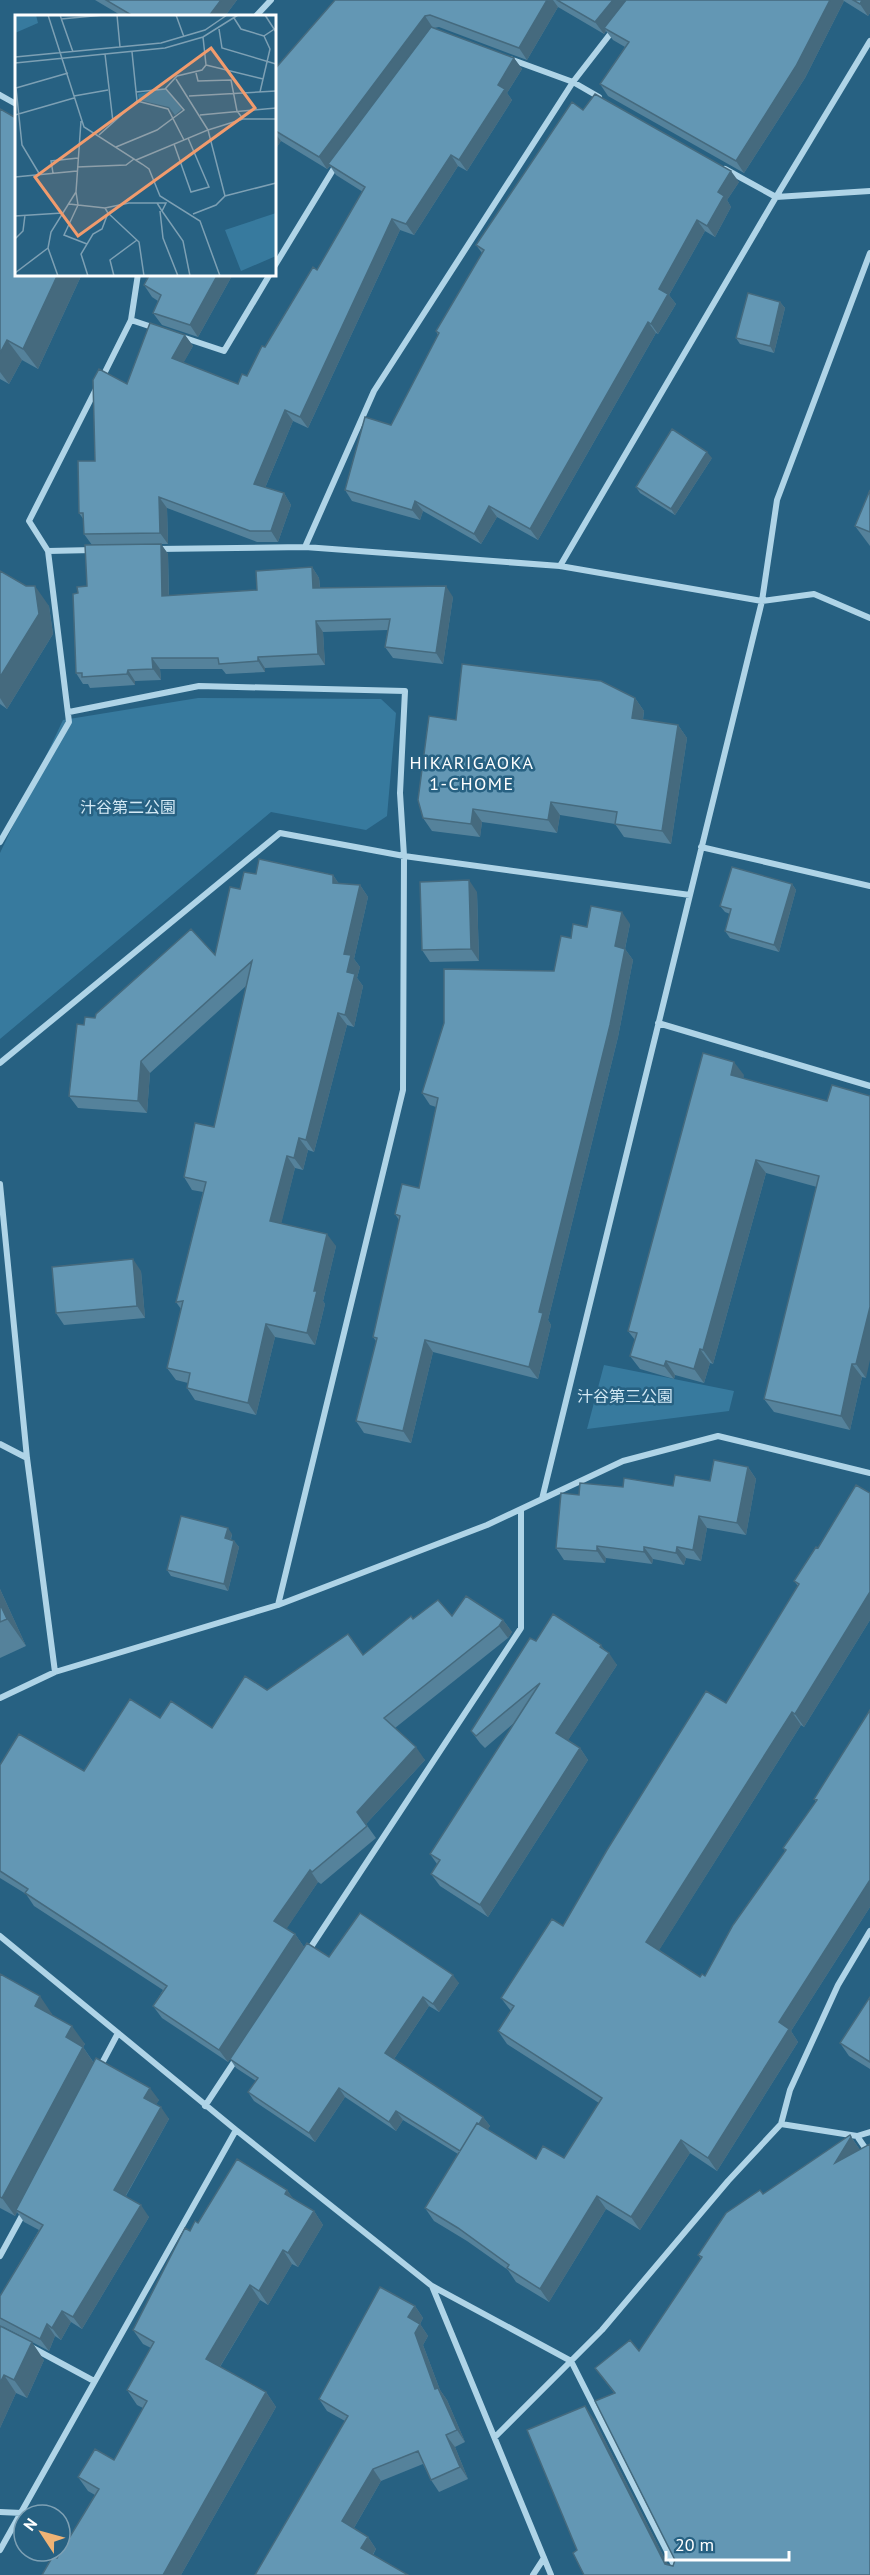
<svg xmlns="http://www.w3.org/2000/svg" width="870" height="2575" viewBox="0 0 870 2575" font-family="'PT Sans','Noto Sans JP',sans-serif">
<rect width="100%" height="100%" fill="#276182"/>
<path fill="#377a9e" d="M198 698 381 699 396 713 387 816 366 830 271 812 0 1039V853L63 720Z
M604 1365 734 1391 729 1411 587 1429Z"/>
<g fill="none" stroke-linecap="round" stroke-linejoin="round">
<path stroke="#afd4e7" stroke-width="6" d="M256 16 271 0
M510 59 573 82 599 97
M0 95 16 104
M725 169 776 197 870 191
M870 253 777 500 762 601 814 594 870 618
M274 267 336 165
M131 320 155 328
M182 337 224 351 270 274
M102 378 131 320 138 274
M305 547 374 391 573 82 614 29
M157 549 305 547 560 566 762 601 542 1499
M48 551 93 550
M560 566 776 197 870 41
M69 712 199 686 405 691 400 793 404 856 403 1090 278 1605
M0 842 69 722 48 551 29 521 97 387
M701 847 870 886
M658 1023 870 1086
M0 1063 280 833 404 856 690 895
M0 1184 27 1458 55 1672
M0 1444 27 1458
M0 1698 55 1672 278 1605 487 1525 623 1461 718 1436 870 1473
M0 1936 236 2130 432 2286 551 2575
M307 1953 521 1628V1509
M100 2067 118 2033
M205 2106 236 2059
M781 2124 857 2136 870 2155
M857 2136 870 2132
M0 2256 24 2212
M432 2286 571 2361 679 2575
M31 2347 94 2381
M495 2437 602 2330 728 2181 781 2124 790 2090 838 1985 870 1931
M0 2512 22 2513
M0 2550 236 2130
M533 2575 544 2558"/>
</g>
<path fill="#55829b" d="M95 0H237L225 16H122Z
M335 0H870V13L868 16 844 1 805 78 744 173 608 96 600 84 625 47 613 40 606 31 604 34 558 7 527 60 439 27 434 28 514 58 522 69 507 93 512 100 467 171 458 166 414 235 400 230 308 428 293 421 265 488 284 493 291 505 278 542H257L167 508 168 544H161L168 554 169 596 257 590 312 567 319 578 320 588 453 597 443 664 393 658 385 647 388 630 323 632 325 665 265 668V672L226 674 222 669H160L161 680 135 681V685L90 688 88 684H83L76 673 78 593 87 586 92 545 84 534V520L79 513 95 461 127 384 185 335 193 346 183 363 238 384 247 376 265 347 317 270 363 192 336 175 330 166 327 169 281 141 274 151V70Z
M0 109 16 274H82L38 369 22 360 9 384 0 379Z
M583 110 739 182 727 200 731 207 715 237 705 231 669 295 676 304 658 334 656 333 538 540 497 517 481 544 423 511 420 520 352 501 345 490 391 425 438 335 436 331 482 253 476 245Z
M233 274 198 337 162 325 153 313 158 301 152 297 144 285Z
M780 302 785 308 774 353 740 344 736 338Z
M712 458 675 515 640 493 636 487Z
M870 490V546L855 526Z
M0 571 49 606 53 634 7 709 0 704Z
M635 698 644 711 643 720 678 725 687 738 671 844 624 837 615 824 560 815 557 833 482 822 480 837 432 831 423 818 456 720Z
M256 874 333 875 339 884 360 885 368 897 354 959 360 967 357 978 363 986 354 1027 347 1025 314 1152 308 1150 303 1170 295 1168 281 1223 336 1246 323 1301 325 1304 315 1345 275 1337 256 1415 195 1400 187 1388 188 1383 176 1380 167 1368 181 1309 176 1302 203 1192 192 1190 184 1177 214 1127 246 986 150 1073 147 1113 78 1108 69 1096 84 1025 95 1018 215 955 240 889Z
M792 884 796 890 779 952 730 938 725 931 730 914 725 912 720 906Z
M477 892 479 961 430 962 422 950Z
M630 924 625 949 633 960 618 1037 548 1320 551 1325 538 1379 433 1352 411 1443 364 1433 356 1421 376 1341 373 1337 399 1220 395 1214 419 1188 436 1107 430 1105 422 1093 554 971 571 938 587 927Z
M744 1075 743 1079 827 1101 866 1378 862 1377 850 1430 774 1412 764 1399 817 1187 766 1173 713 1364 710 1363 704 1383 675 1375 674 1379 640 1369 630 1356 635 1340 628 1331Z
M141 1271 145 1318 64 1325 56 1313Z
M748 1467 756 1479 746 1535 707 1528 701 1561 686 1558 684 1565 653 1559 652 1564 606 1558 605 1563 564 1560 556 1548 579 1495 673 1486 710 1481Z
M870 1493V1620L804 1727 801 1725 659 1950 700 1977 705 1976 785 1851 783 1848 816 1802 814 1799 870 1710V1907L791 2031 798 2042 717 2171 690 2153 640 2230 606 2209 549 2302 516 2282 508 2270 467 2241 434 2221 425 2208 458 2154 403 2120 396 2131 345 2097 315 2142 254 2101 248 2092 256 2081 236 2068 230 2059 329 1957 459 1983 439 2012 429 2006 394 2059 483 2117 490 2126 487 2130 536 2159 564 2158 599 2103 507 2044 498 2031 511 2011 501 1998 563 1926 726 1703 798 1586 794 1581 818 1548Z
M232 1534 231 1540 234 1541 239 1547 228 1591 171 1576 167 1570Z
M0 1589 26 1646 0 1658Z
M452 1616 503 1620 512 1632 508 1638 395 1728 425 1760 366 1824 376 1838 321 1884 318 1882 286 1929 295 1934 304 1947 228 2062 162 2018 153 2006 163 1990 34 1906 26 1894 0 1878V1765L84 1771 160 1718 212 1728 267 1690 363 1655 413 1619Z
M536 1641 604 1650 617 1665 568 1740 580 1748 588 1760 488 1917 440 1886 431 1874 437 1864 430 1854 514 1723 485 1748 480 1743 471 1731Z
M0 1974 52 2014V2015L85 2044 83 2047 94 2063 159 2100 156 2104 169 2119 126 2196 149 2217 82 2329 71 2322 61 2340 55 2336 49 2351 2 2326 44 2360 27 2398 16 2393 0 2428V2296L39 2230 24 2222 17 2212 15 2216 0 2208Z
M870 1997V2069L849 2056 840 2043Z
M850 2135 860 2150 870 2575H584L577 2550 594 2419 668 2565 673 2566 675 2560 614 2393 595 2368 639 2351 701 2259 698 2255 763 2194Z
M287 2190 293 2199 314 2211 323 2225 298 2267 292 2264 268 2305 260 2300 220 2367 266 2392 276 2407 181 2575H42L57 2558 95 2495 88 2491 78 2477 114 2460 143 2408 137 2405 127 2390 151 2348 143 2344 133 2330 190 2231 198 2223Z
M415 2306 423 2318 420 2324 428 2336 423 2345 440 2390 447 2400 465 2442 455 2447 468 2479 439 2492 431 2480 423 2464 381 2481 354 2528 368 2537 376 2549 373 2555 255 2575 345 2421 327 2411 319 2399Z"/>
<path fill="#456a7e" d="M221 0H237L225 16H209Z
M547 0H553L558 7 527 60 519 48Z
M613 0H630L604 28 606 31 604 34 595 22Z
M830 0H843L844 1 805 78 744 173 736 161Z
M862 0H870V13L868 16 860 4Z
M425 16 433 28 328 164 330 166 327 169 319 157Z
M514 58 522 69 507 93 512 100 467 171 459 160 498 85Z
M274 132 281 141 274 151Z
M451 155 458 166 414 235 406 224Z
M731 171 739 182 727 200 731 207 715 237 707 226 718 192Z
M392 219 400 230 308 428 300 417Z
M697 220 705 231 669 295 676 304 658 334 651 324 659 289Z
M58 274H82L38 369 23 349Z
M218 274H233L198 337 190 325Z
M780 302 785 308 774 353 770 346Z
M648 322 656 333 538 540 530 529Z
M185 335 193 346 180 369 172 358Z
M7 340 22 360 9 384 0 372V353Z
M285 410 293 421 262 495 254 484Z
M707 452 712 458 675 515 671 509Z
M284 493 291 505 278 542 271 531Z
M159 497 167 508 168 544 160 533Z
M415 501 423 511 420 520 412 510Z
M489 506 497 517 481 544 474 534Z
M161 544 168 554 169 607 162 596Z
M312 567 319 578 321 599 313 588Z
M35 586 49 606 53 634 7 709 0 698V677Z
M446 586 453 597 443 664 436 653Z
M316 621 323 632 325 665 318 654Z
M258 657 265 668V672L258 661Z
M152 658 160 669 161 680 153 669Z
M128 670 135 681V685L127 674Z
M635 698 644 711 641 731 632 718Z
M678 725 687 738 671 844 662 831Z
M551 802 560 815 557 833 548 820Z
M473 809 482 822 480 837 471 824Z
M333 875 341 887 333 883Z
M469 880 477 892 479 961 471 949Z
M792 884 796 890 779 952 774 945Z
M360 885 368 897 354 959 360 967 357 978 363 986 354 1027 345 1015 347 972 344 954Z
M622 912 630 924 623 958 615 946Z
M625 949 633 960 618 1037 548 1320 551 1325 538 1379 529 1367 539 1312Z
M338 1013 347 1025 314 1152 306 1140Z
M141 1061 150 1073 147 1113 138 1101Z
M734 1062 744 1075 740 1089 731 1075Z
M299 1138 308 1150 303 1170 294 1158Z
M287 1156 295 1168 279 1233 270 1221Z
M756 1160 766 1173 713 1364 703 1350Z
M327 1234 336 1246 323 1301 325 1304 315 1345 307 1333 314 1291Z
M133 1259 141 1271 145 1318 137 1306Z
M870 1307V1360L866 1378 856 1364Z
M266 1324 275 1337 256 1415 248 1403Z
M425 1340 433 1352 411 1443 403 1431Z
M700 1349 710 1363 704 1383 694 1369Z
M666 1361 675 1375 674 1379 664 1366Z
M852 1364 862 1377 850 1430 841 1416Z
M748 1467 756 1479 746 1535 737 1523Z
M699 1516 707 1528 701 1561 693 1550Z
M228 1528 232 1534 229 1544 225 1538Z
M234 1541 239 1547 228 1591 224 1584Z
M597 1546 606 1558 605 1563 597 1551Z
M644 1547 653 1559 652 1564 644 1552Z
M677 1547 686 1558 684 1565 676 1553Z
M0 1589 26 1646 7 1619 0 1604Z
M870 1592V1620L804 1727 795 1714Z
M503 1620 512 1632 508 1638 499 1626Z
M601 1645 608 1654 609 1653 617 1665 565 1745 556 1733Z
M792 1712 801 1725 656 1955 646 1942Z
M416 1747 425 1760 366 1824 357 1812Z
M580 1748 588 1760 488 1917 480 1905Z
M310 1870 318 1882 283 1934 274 1921Z
M870 1880V1907L791 2031 798 2042 717 2171 708 2158 779 2022Z
M295 1934 304 1947 228 2062 219 2050Z
M453 1975 459 1983 439 2012 433 2004Z
M40 1996 52 2014 47 2024 35 2006Z
M423 1997 429 2006 392 2062 385 2053Z
M72 2026 85 2044 83 2047 95 2065 16 2210 17 2212 15 2216 2 2198 66 2037Z
M150 2088 159 2100 153 2110 144 2098Z
M339 2088 345 2097 315 2142 309 2133Z
M161 2107 169 2119 122 2202 114 2190Z
M396 2111 403 2120 396 2131 389 2122Z
M483 2117 490 2126 468 2161 462 2152Z
M851 2137 860 2150 835 2163Z
M681 2140 690 2153 640 2230 631 2217Z
M287 2190 297 2204 285 2194Z
M597 2196 606 2209 549 2302 540 2289Z
M141 2205 149 2217 82 2329 73 2317Z
M314 2211 323 2225 298 2267 288 2253Z
M283 2250 292 2264 268 2305 259 2291Z
M250 2285 260 2300 216 2373 206 2359Z
M415 2306 423 2318 420 2324 428 2336 423 2345 440 2390 447 2400 465 2442 457 2430 435 2389 408 2317Z
M62 2311 71 2322 61 2340 52 2328Z
M47 2324 55 2336 49 2351 40 2339Z
M32 2342 44 2360 27 2398 14 2380Z
M4 2375 16 2393 0 2428V2383Z
M266 2392 276 2407 181 2575H163Z
M585 2406 594 2419 673 2575 665 2564Z
M446 2435 455 2447 468 2479 460 2467Z
M373 2469 381 2481 351 2533 342 2521Z
M368 2537 376 2549 369 2560 361 2548Z"/>
<path fill="#6397b4" stroke="#456a7e" stroke-width="1.5" d="M106 0H221L209 16H133Z
M335 0H547L519 48 430 15 425 16 319 157 274 130V70Z
M557 0H613L595 22Z
M626 0H830L796 66 736 161 600 84 629 42 604 28Z
M853 0H862L860 4Z
M431 27 514 58 498 85 505 89 459 160 451 155 406 224 392 219 300 417 285 410 254 484 284 493 271 531H250L159 497 160 533 84 534 83 513H79L78 461H95L93 380 99 369 127 384 150 323 185 335 172 358 238 384 242 374 247 376 262 346 265 347 313 267 317 270 365 187 328 164Z
M595 94 731 171 718 192 724 196 707 226 697 220 659 289 668 294 651 324 648 322 530 529 489 506 474 534 415 501 412 510 345 490 365 417 391 425 439 333 436 331 484 250 476 245 572 102 583 110Z
M0 109 16 118V133L15 134 16 135V274H58L23 349 7 340 0 353Z
M150 274H218L190 325 153 313 161 295 144 285Z
M748 293 780 302 770 346 736 338Z
M672 429 707 452 671 509 636 487Z
M870 490V532L855 526Z
M161 544 162 596 257 590 256 571 312 567 313 588 446 586 436 653 385 647 390 619 316 621 318 654 258 657V661L219 664 218 658H152L153 669 128 670 127 674 82 677V673H76L73 594 78 593 77 587 87 586 85 545Z
M0 571 26 586H35L39 614 0 677Z
M462 664 601 681 635 698 632 718 678 725 662 831 615 824 617 812 551 802 548 820 473 809 471 824 423 818 418 800 429 716 456 720Z
M259 859 333 875V883L360 885 344 954 351 955 347 972 355 974 345 1015 338 1013 306 1140 299 1138 294 1158 287 1156 270 1221 327 1234 314 1291H317L307 1333 266 1324 248 1403 187 1388 190 1373 167 1368 183 1301 176 1302 206 1182 184 1177 195 1123 214 1127 252 961 141 1061 138 1101 69 1096 77 1024 84 1025 85 1017 95 1018 96 1014 191 929 215 955 230 887 240 889 244 872 256 874Z
M732 867 792 884 774 945 725 931 731 909 720 906Z
M469 880 471 949 422 950 420 882Z
M591 906 622 912 615 946 625 949 610 1025 539 1312 543 1313 529 1367 425 1340 403 1431 356 1421 377 1338 373 1337 400 1216 395 1214 402 1184 419 1188 438 1098 422 1093 444 1023V969L554 971 561 936 571 938 573 924 587 927Z
M703 1053 734 1062 731 1075 827 1101 832 1085 870 1096V1307L856 1364H852L841 1416 764 1399 819 1176 756 1160 703 1350 700 1349 694 1369 666 1361 664 1366 630 1356 637 1333 628 1331Z
M133 1259 137 1306 56 1313 52 1267Z
M714 1460 748 1467 737 1523 699 1516 693 1550 677 1547 676 1553 644 1547V1552L597 1546V1551L556 1548 561 1493 579 1495 580 1483 623 1487 624 1478 673 1486 675 1475 710 1481Z
M856 1485 870 1493V1592L795 1714 792 1712 646 1942 700 1977 702 1974 705 1976 733 1925 786 1850 783 1848 817 1800 814 1799 870 1710V1880L779 2022 789 2029 708 2158 681 2140 631 2217 597 2196 540 2289 507 2268 509 2265 458 2228 425 2208 477 2123 536 2159 543 2146 564 2158 602 2098 498 2031 514 2006 501 1998 552 1919 563 1926 607 1850 706 1691 726 1703 799 1584 794 1581 816 1547 818 1548Z
M181 1516 228 1528 225 1538 234 1541 224 1584 167 1570Z
M466 1596 503 1620 499 1626 384 1718 416 1747 357 1812 367 1826 312 1872 310 1870 274 1921 295 1934 219 2050 153 2006 167 1986 25 1893 28 1889 0 1871V1765L19 1734 84 1771 130 1699 160 1718 171 1701 212 1728 245 1676 267 1690 348 1634 363 1655 411 1616 413 1619 438 1600 452 1616Z
M0 1604 7 1619 0 1622Z
M553 1614 601 1645 600 1647 609 1653 556 1733 580 1748 480 1905 431 1874 440 1860 430 1854 540 1683 476 1736 471 1731 530 1638 536 1641Z
M360 1913 453 1975 433 2004 423 1997 385 2053 483 2117 479 2124 477 2123 460 2151 396 2111 389 2122 339 2088 309 2133 248 2092 258 2078 230 2059 307 1943 329 1957Z
M0 1974 40 1996 35 2006 72 2026 66 2037 83 2047 2 2198 0 2197Z
M870 1997V2062L840 2043Z
M96 2058 150 2088 144 2098 161 2107 114 2190 141 2205 73 2317 62 2311 52 2328 47 2324 40 2339 0 2318V2296L43 2225 16 2210Z
M850 2135 851 2137 835 2163 870 2144V2575H584L573 2553 577 2550 527 2430 585 2406 665 2564 673 2566 675 2560 595 2401 615 2393 595 2368 630 2340 639 2351 702 2257 698 2255 726 2213 760 2190 763 2194Z
M237 2159 287 2190 285 2194 314 2211 288 2253 283 2250 259 2291 250 2285 206 2359 266 2392 163 2575H42L53 2556 57 2558 99 2489 78 2477 95 2449 114 2460 147 2401 127 2390 154 2342 133 2330 185 2228 190 2231 195 2221 198 2223Z
M380 2287 415 2306 408 2317 420 2324 415 2333 435 2389 438 2388 457 2430 446 2435 460 2467 431 2480 418 2451 373 2469 342 2521 368 2537 361 2548 408 2575H255L348 2416 319 2399Z
M0 2326 32 2342 14 2380 4 2375 0 2383Z"/>
<g text-anchor="middle" dominant-baseline="central" stroke-width="5" stroke-linejoin="round" paint-order="stroke">
<g font-size="16" fill="#d3e9f5" stroke="#276182">
<text x="128" y="807">汁谷第二公園</text>
<text x="625" y="1396">汁谷第三公園</text>
</g>
<g font-size="18" letter-spacing="1.5" fill="#fff" stroke="#276182">
<text x="472" y="762">HIKARIGAOKA<tspan x="472" dy="21">1-CHOME</tspan></text>
</g>
</g>
<g transform="translate(15 15)">
<rect width="261" height="261" fill="#276182"/>
<path d="M0 0H21L23 8 0 18ZM150 73 167 94 160 100 154 92 124 85 123 79ZM261 198V241L226 256 210 215Z" fill="#377a9e"/>
<path fill="none" stroke="#7da0b4" stroke-width="1.5" d="M33 0 69 112 127 149 134 154 145 181 185 206 205 261M45 0 58 37M102 0 105 32M161 0 169 22M250 0 261 17M219 3 226 14 249 21M46 4 89 0M204 14 207 33 261 49M90 39 98 107M0 42 146 28 190 15 212 0M0 48 150 33 188 22 223 0M191 50 248 64M181 58 183 66 216 65 222 96 228 104M1 73 7 130 25 160M1 73 53 58M121 77 150 74 162 61 187 55 191 50 188 22M245 77 255 34 249 21 261 13M59 81 93 75M174 81 261 76M122 86 153 94 169 125M0 100 59 83M185 100 261 93M84 120 122 86 117 37M159 129 176 177 194 172 173 123M101 132 142 115 169 95 151 74M121 145 193 115 161 64M62 152 111 150 119 144M38 158 36 146 63 143M0 162 62 156M61 177 63 190 49 220 72 229M210 181 193 115 228 104H261M54 189 90 193 114 188H151L147 196 142 188M145 196 148 223 163 261M147 196 168 226 175 261M93 198 124 227 129 261M178 199 201 190 210 181 261 168M0 201 47 198M0 224 8 216 10 200M0 258 33 233M43 261 33 233 36 217 61 177 66 106M73 261 66 239 78 219 87 214 93 198 90 193M99 261 95 245 122 225"/>
<path fill="#f19b6d" fill-opacity="0.15" stroke="#f19b6d" stroke-width="3" d="M196 33 240 93 63 221 20 162Z"/>
<rect width="261" height="261" fill="none" stroke="#fff" stroke-width="3"/>
</g>
<g transform="translate(42 2533) rotate(306)"><circle r="28" fill="#276182" stroke="#7da0b4" stroke-width="1.5"/>
<path d="M0-4.5L10 22L0 15L-10 22Z" fill="#efb375"/>
<text y="-9" font-size="16" font-weight="bold" text-anchor="middle" fill="#ffffff">N</text>
</g>
<path d="M666 2551v9h123v-9" fill="none" stroke="#ffffff" stroke-width="3"/>
<text x="675" y="2551" font-size="18" fill="#ffffff" stroke="#276182" stroke-width="4.5" paint-order="stroke">20 m</text>
</svg>
